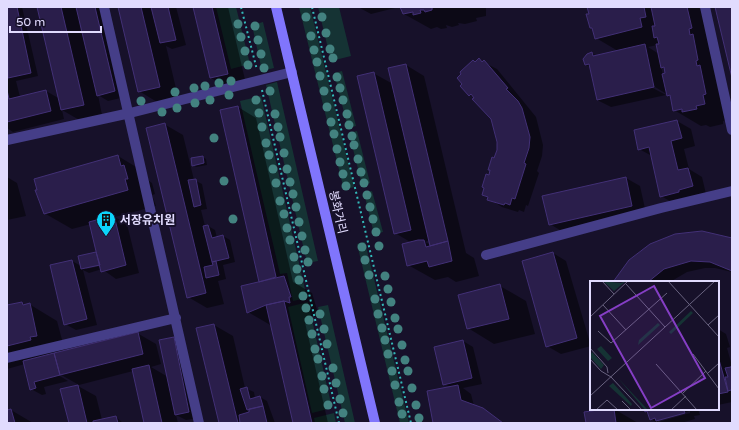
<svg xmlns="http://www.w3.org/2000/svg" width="739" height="430" viewBox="0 0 739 430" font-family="'Varela Round','Noto Sans KR',sans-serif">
<rect width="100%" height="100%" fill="#17112a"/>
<path fill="#153334" d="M216 7H236L250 64 231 69Z
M299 7H310L354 187 344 190Z
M318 7H339L351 56 331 61Z
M263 22 274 68 262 71 252 25Z
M342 71 356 126 348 128 334 73Z
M277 82 318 261 307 263 266 85Z
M261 96 307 298 293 301 287 273 280 274 240 101Z
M357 131 370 183 362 185 349 133Z
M372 191 383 232 374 234 364 193Z
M365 242 409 423H400L357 244Z
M308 302 332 408 312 413 288 307Z
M328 305 355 423H345L318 307Z
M334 413 336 423H315L314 418Z"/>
<path fill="#0007" fill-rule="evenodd" d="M7 7H22L38 76 16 81 20 97 46 91 60 99 38 7H103L125 97 108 101 98 95 102 115 81 121 62 110 64 119 13 132 7 128Z
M119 7H176L186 45 172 49 166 46 178 97 157 102 139 91Z
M194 7H228L246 84 229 88 211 78Z
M358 7H399L371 14Z
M401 7H486V16L476 18 477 21 465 24 458 23 459 25 452 27 446 25 447 28 441 29 437 27 431 29 404 14Z
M588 7H697L708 13 731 119 723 121V124L710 127 706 125 701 126 674 110 670 96 650 84 649 86 666 95 611 107 597 100 590 67 586 65 587 55 592 53 597 56 618 51 596 38 594 30 591 28ZM657 45 659 54 648 47ZM661 67 665 69 666 74 663 75Z
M479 60 497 69 536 117 543 145 542 156 537 171 539 173 528 206 526 205 524 212 519 210 518 212 502 207 483 195 498 150 492 118 474 98 470 95 475 63Z
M406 65 424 76 466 253 474 258 479 276 456 282 448 277 435 280 408 265 412 243 395 233 373 73 393 84ZM430 240 431 245 425 242Z
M238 107 256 118 293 282 312 293 318 313H317L318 318 313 316 304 318 328 423H294L272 326 248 312 260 282Z
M677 121 691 129 695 146 684 149 689 169 702 177 706 194 675 204 661 196 652 156 639 149 635 131Z
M164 124 183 135 194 180 202 184 207 209 201 210 205 226H208L215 230 217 238 223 236 230 240 235 262 223 265 226 279 218 281 224 304 207 308 188 297Z
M118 156 146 173 149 181 152 183 155 194 152 195 156 206 115 217 127 224 139 273 116 279 102 269 89 273 83 270 97 325 76 330 65 324 51 266 72 261 81 266 96 253 98 254 91 224 72 229 44 213 42 204 39 203 35 180ZM104 263 105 265 86 269V267Z
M203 157 206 159 207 165 196 167 193 165Z
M7 177 17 183 26 216 7 220Z
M626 178 640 186 646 213 563 232 550 224Z
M732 240V272L715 268H705L687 272 670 282H614L621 271 639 252 651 245Z
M553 253 566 261 591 346 561 354 547 346Z
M500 286 526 301 535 334 494 344 468 328Z
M22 303 26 305 29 304 57 321 65 351 137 333 156 344 161 364 151 367 168 377 174 338 184 344 199 418 186 420 176 415 178 423H145L133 371 79 385 56 372 55 373 68 381 44 387 46 394 42 395 31 389 25 364 7 369V306Z
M214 325 233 336 245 388 254 392 255 398 260 397 267 401 275 423H220Z
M718 329 726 334 730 347 727 348 732 366V402L718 405Z
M463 341 473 347 482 384 463 388 471 394 474 406 504 423H434L450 387 444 384Z
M78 386 96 396 102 420 116 417 123 423H70Z
M609 409H614L638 423H587Z
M645 409H698L700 415 694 416 695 419 681 423H657L651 419 649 414ZM690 411V413L658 422V420Z
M11 410 33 423H7V411Z"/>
<path fill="#2a1e4b" stroke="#423076" d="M7 7H17L31 73 8 78Z
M37 7H61L84 105 61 110Z
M76 7H95L115 91 97 96Z
M118 7H141L160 87 138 92Z
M151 7H168L176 40 160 43Z
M193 7H212L228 74 210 78Z
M400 7H435L432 8V10L425 12 424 10H420L421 13 413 15V12L403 14Z
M587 7H644L646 17 640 18 642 27 595 39 592 28H590L586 14H589Z
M651 7H687L692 28 689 29 690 35 693 34 698 60 696 61 697 66 700 65 706 94 703 95 705 104 696 106 697 109 682 112V109L673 111 670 95 667 96 662 74 665 73 664 67 661 68 656 44H659L657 37 654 38 652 26H655Z
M715 7H732V78Z
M645 44 654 87 597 100 589 64 585 65 583 59 587 54 592 52 593 56Z
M479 58 482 62 484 60 508 88 506 89 518 101 522 108 530 137 529 148 524 163 526 164 515 199 512 198 510 205 505 203 504 205 487 200 488 197 482 195 484 188 482 187 486 174 489 175 490 170H488L492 157 494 158 497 150V142L491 119 472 99 474 98 471 94 469 96 460 86 462 84 457 78 461 74 460 72 473 60 475 62Z
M406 64 448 241 430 246 388 68Z
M374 72 411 230 394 234 357 76Z
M7 90 9 99 46 90 51 111 7 122Z
M238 106 276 277 259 282 220 110Z
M677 120 682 138 671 141 678 170 688 168 693 186 679 190V192L660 197 649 147 638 150 634 130Z
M165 123 206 293 187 298 146 128Z
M118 155 121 166 124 165 128 179H125L128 190 44 214 35 190H37L34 179Z
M203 156 204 163 192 166 191 158Z
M626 177 632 206 549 225 542 196Z
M196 179 201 205 194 207 188 180Z
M114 215 126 265 101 272 89 222Z
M208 225 212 238 223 235 229 258 212 262 203 226Z
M702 231 732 238V271L710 262 691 261 664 269 648 282H613L629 260 650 244 675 234Z
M418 240H424L426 247 448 241 452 261 429 267 427 261 407 266 402 244Z
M96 252 100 265 81 269 78 256Z
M553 252 577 338 546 347 522 261Z
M72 260 87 319 64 325 50 265Z
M216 261 219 275 206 278 204 267 213 265 212 262Z
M284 276 291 297H289L290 303 284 301 266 305 247 313 241 286Z
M500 284 509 319 467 329 458 295Z
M284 301 312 423H293L266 305Z
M22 302 23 305 30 303 37 336 30 337 31 340 7 346V305Z
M214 324 238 423H219L196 328Z
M138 332 143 354 60 375 54 353Z
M174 337 189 412 175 415 159 340Z
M463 340 472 378 443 385 434 347Z
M54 353 60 375 34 382 36 388 30 390 23 361Z
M718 356 728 392 718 394Z
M732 364V393L731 390 728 391 725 377H728L725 368 731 367Z
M149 365 162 423H144L132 369Z
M78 385 87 423H69L60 389Z
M458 385 461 400 483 408 503 423H433L427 391Z
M247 387 250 399 260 396 263 406 247 410 240 389Z
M263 406 267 423H240L239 415 249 412V409Z
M11 409 15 423H7V410Z
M605 409H614L616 423H586L584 412Z
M644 409H690L684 411 685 413 656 421 655 418 650 420 647 411 645 412Z
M116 416 118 423H93V421Z"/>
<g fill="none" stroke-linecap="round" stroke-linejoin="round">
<path stroke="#33baba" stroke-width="2" stroke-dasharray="2 3" stroke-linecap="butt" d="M241 7 257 70
M312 7 411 423
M262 90 339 423"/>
<path stroke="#453e88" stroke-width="10" d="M104 7 199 423
M705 7 732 130
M7 140 130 113 292 72
M486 255 661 208 732 191
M7 358 176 318"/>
<path stroke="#8075fc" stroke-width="10" d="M276 7 375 423"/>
</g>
<g fill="#438280">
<circle cx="306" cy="17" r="4.5"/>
<circle cx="322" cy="17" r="4.5"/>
<circle cx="238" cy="24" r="4.5"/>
<circle cx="255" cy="26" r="4.5"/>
<circle cx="326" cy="33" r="4.5"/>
<circle cx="311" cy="36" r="4.5"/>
<circle cx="241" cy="37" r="4.5"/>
<circle cx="258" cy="40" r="4.5"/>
<circle cx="330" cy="49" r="4.5"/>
<circle cx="314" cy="50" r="4.5"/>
<circle cx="245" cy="51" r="4.5"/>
<circle cx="261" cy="54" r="4.5"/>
<circle cx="333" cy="58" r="4.5"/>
<circle cx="317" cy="62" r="4.5"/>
<circle cx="248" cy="65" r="4.5"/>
<circle cx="264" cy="68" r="4.5"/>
<circle cx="320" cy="76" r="4.5"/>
<circle cx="337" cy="77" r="4.5"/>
<circle cx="231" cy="81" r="4.5"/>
<circle cx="219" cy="83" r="4.5"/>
<circle cx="205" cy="86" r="4.5"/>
<circle cx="194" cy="88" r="4.5"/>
<circle cx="340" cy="88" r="4.5"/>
<circle cx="270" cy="91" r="4.5"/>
<circle cx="324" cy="91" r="4.5"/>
<circle cx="175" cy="92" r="4.5"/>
<circle cx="229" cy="95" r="4.5"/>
<circle cx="210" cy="100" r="4.5"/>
<circle cx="256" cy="100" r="4.5"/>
<circle cx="343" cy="100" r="4.5"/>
<circle cx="141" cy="101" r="4.5"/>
<circle cx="195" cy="103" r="4.5"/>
<circle cx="327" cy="107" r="4.5"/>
<circle cx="177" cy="108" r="4.5"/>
<circle cx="162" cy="112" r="4.5"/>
<circle cx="259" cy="113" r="4.5"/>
<circle cx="275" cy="114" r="4.5"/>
<circle cx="347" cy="114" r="4.5"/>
<circle cx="331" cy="122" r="4.5"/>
<circle cx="349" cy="125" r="4.5"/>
<circle cx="262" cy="127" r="4.5"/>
<circle cx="278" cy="127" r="4.5"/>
<circle cx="334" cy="134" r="4.5"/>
<circle cx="352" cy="136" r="4.5"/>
<circle cx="280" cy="137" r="4.5"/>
<circle cx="214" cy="138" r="4.5"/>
<circle cx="266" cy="143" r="4.5"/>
<circle cx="354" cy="145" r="4.5"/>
<circle cx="337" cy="149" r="4.5"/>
<circle cx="284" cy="153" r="4.5"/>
<circle cx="269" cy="155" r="4.5"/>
<circle cx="358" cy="159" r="4.5"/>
<circle cx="340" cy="162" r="4.5"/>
<circle cx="273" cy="169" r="4.5"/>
<circle cx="287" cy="169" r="4.5"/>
<circle cx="361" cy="172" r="4.5"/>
<circle cx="343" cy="174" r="4.5"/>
<circle cx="224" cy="181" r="4.5"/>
<circle cx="290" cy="182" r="4.5"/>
<circle cx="276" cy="183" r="4.5"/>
<circle cx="364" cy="183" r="4.5"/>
<circle cx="346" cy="186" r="4.5"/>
<circle cx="293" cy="194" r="4.5"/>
<circle cx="367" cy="195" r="4.5"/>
<circle cx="280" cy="201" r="4.5"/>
<circle cx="296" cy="207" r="4.5"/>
<circle cx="370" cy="207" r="4.5"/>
<circle cx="284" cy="214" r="4.5"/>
<circle cx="233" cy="219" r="4.5"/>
<circle cx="373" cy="219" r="4.5"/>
<circle cx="299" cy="222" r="4.5"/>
<circle cx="287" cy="228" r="4.5"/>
<circle cx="376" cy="232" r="4.5"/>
<circle cx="302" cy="236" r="4.5"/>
<circle cx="290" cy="240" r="4.5"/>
<circle cx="379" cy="246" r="4.5"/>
<circle cx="362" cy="247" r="4.5"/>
<circle cx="305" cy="250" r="4.5"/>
<circle cx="294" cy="257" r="4.5"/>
<circle cx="365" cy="260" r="4.5"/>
<circle cx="308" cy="262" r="4.5"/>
<circle cx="297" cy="269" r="4.5"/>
<circle cx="369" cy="275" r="4.5"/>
<circle cx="385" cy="276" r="4.5"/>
<circle cx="299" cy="280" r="4.5"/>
<circle cx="388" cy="289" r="4.5"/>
<circle cx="303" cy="296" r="4.5"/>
<circle cx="375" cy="299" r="4.5"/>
<circle cx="391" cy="302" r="4.5"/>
<circle cx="306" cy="308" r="4.5"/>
<circle cx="320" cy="314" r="4.5"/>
<circle cx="378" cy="314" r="4.5"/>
<circle cx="395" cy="318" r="4.5"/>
<circle cx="309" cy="320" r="4.5"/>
<circle cx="382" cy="328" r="4.5"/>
<circle cx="324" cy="329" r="4.5"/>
<circle cx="398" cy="329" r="4.5"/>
<circle cx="312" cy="334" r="4.5"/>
<circle cx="385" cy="340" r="4.5"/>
<circle cx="327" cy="344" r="4.5"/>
<circle cx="402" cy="345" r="4.5"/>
<circle cx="315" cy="349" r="4.5"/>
<circle cx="388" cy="354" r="4.5"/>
<circle cx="318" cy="359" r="4.5"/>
<circle cx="405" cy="360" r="4.5"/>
<circle cx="333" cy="368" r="4.5"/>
<circle cx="392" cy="371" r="4.5"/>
<circle cx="408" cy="371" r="4.5"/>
<circle cx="322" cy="376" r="4.5"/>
<circle cx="336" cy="383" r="4.5"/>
<circle cx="395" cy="385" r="4.5"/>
<circle cx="412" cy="388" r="4.5"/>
<circle cx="324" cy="389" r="4.5"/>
<circle cx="340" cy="399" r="4.5"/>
<circle cx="399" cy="402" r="4.5"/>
<circle cx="328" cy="405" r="4.5"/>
<circle cx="416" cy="405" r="4.5"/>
<circle cx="343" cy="413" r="4.5"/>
<circle cx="402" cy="414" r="4.5"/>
<circle cx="419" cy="418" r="4.5"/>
</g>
<defs>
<symbol id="building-pin" viewBox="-11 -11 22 30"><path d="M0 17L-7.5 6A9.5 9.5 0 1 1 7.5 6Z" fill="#0cd4fa" stroke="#17112a"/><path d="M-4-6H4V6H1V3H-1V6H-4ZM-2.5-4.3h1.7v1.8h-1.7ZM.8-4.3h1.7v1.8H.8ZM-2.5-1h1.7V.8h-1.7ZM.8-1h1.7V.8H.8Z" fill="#111"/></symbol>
</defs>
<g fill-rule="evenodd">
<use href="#building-pin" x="95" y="209" width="22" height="30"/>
</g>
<g text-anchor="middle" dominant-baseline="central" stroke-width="4" stroke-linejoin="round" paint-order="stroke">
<g font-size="12" fill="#e1dbfe" stroke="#17112a">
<text transform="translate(338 212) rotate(77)">봉화거리</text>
</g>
<g font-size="12" font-weight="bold" fill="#e1dbfe" stroke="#17112a" text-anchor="start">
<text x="120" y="220">서장유치원</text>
</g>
</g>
<g transform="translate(590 281)">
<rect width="129" height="129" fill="#17112a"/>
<path d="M13 0 31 2 36 0 24 10ZM101 30 103 32 81 53 79 51ZM68 42 70 44 48 64 49 59ZM11 65 22 77 18 80 7 68ZM2 71 14 84 11 88 0 76ZM28 97 58 129H55ZM23 102 42 123 41 125 19 105Z" fill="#153334"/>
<path fill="none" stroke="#68627f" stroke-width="1" d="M12 0 24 13M78 0 129 56M36 3 75 46M13 24 36 49M0 36 38 0M118 44 129 34M8 50 21 62 77 12M0 67 17 86 18 92M103 73 129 108M0 78 11 90 21 96M66 83 107 129M118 92 129 82M21 96 52 129M93 112 116 90M0 115 125 0M32 120 41 129M6 129 17 119 28 129M81 129 96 115"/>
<path fill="#853ec5" fill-opacity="0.15" stroke="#853ec5" stroke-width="2" d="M64 5 115 97 61 127 10 35Z"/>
<rect width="129" height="129" fill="none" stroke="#e1dbfe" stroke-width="2"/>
</g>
<rect width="739" height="430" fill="none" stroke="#e1dbfe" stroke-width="16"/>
<path d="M10 26v6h91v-6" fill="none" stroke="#e1dbfe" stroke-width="2"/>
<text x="16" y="26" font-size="12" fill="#e1dbfe" stroke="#17112a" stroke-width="3" paint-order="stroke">50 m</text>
</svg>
